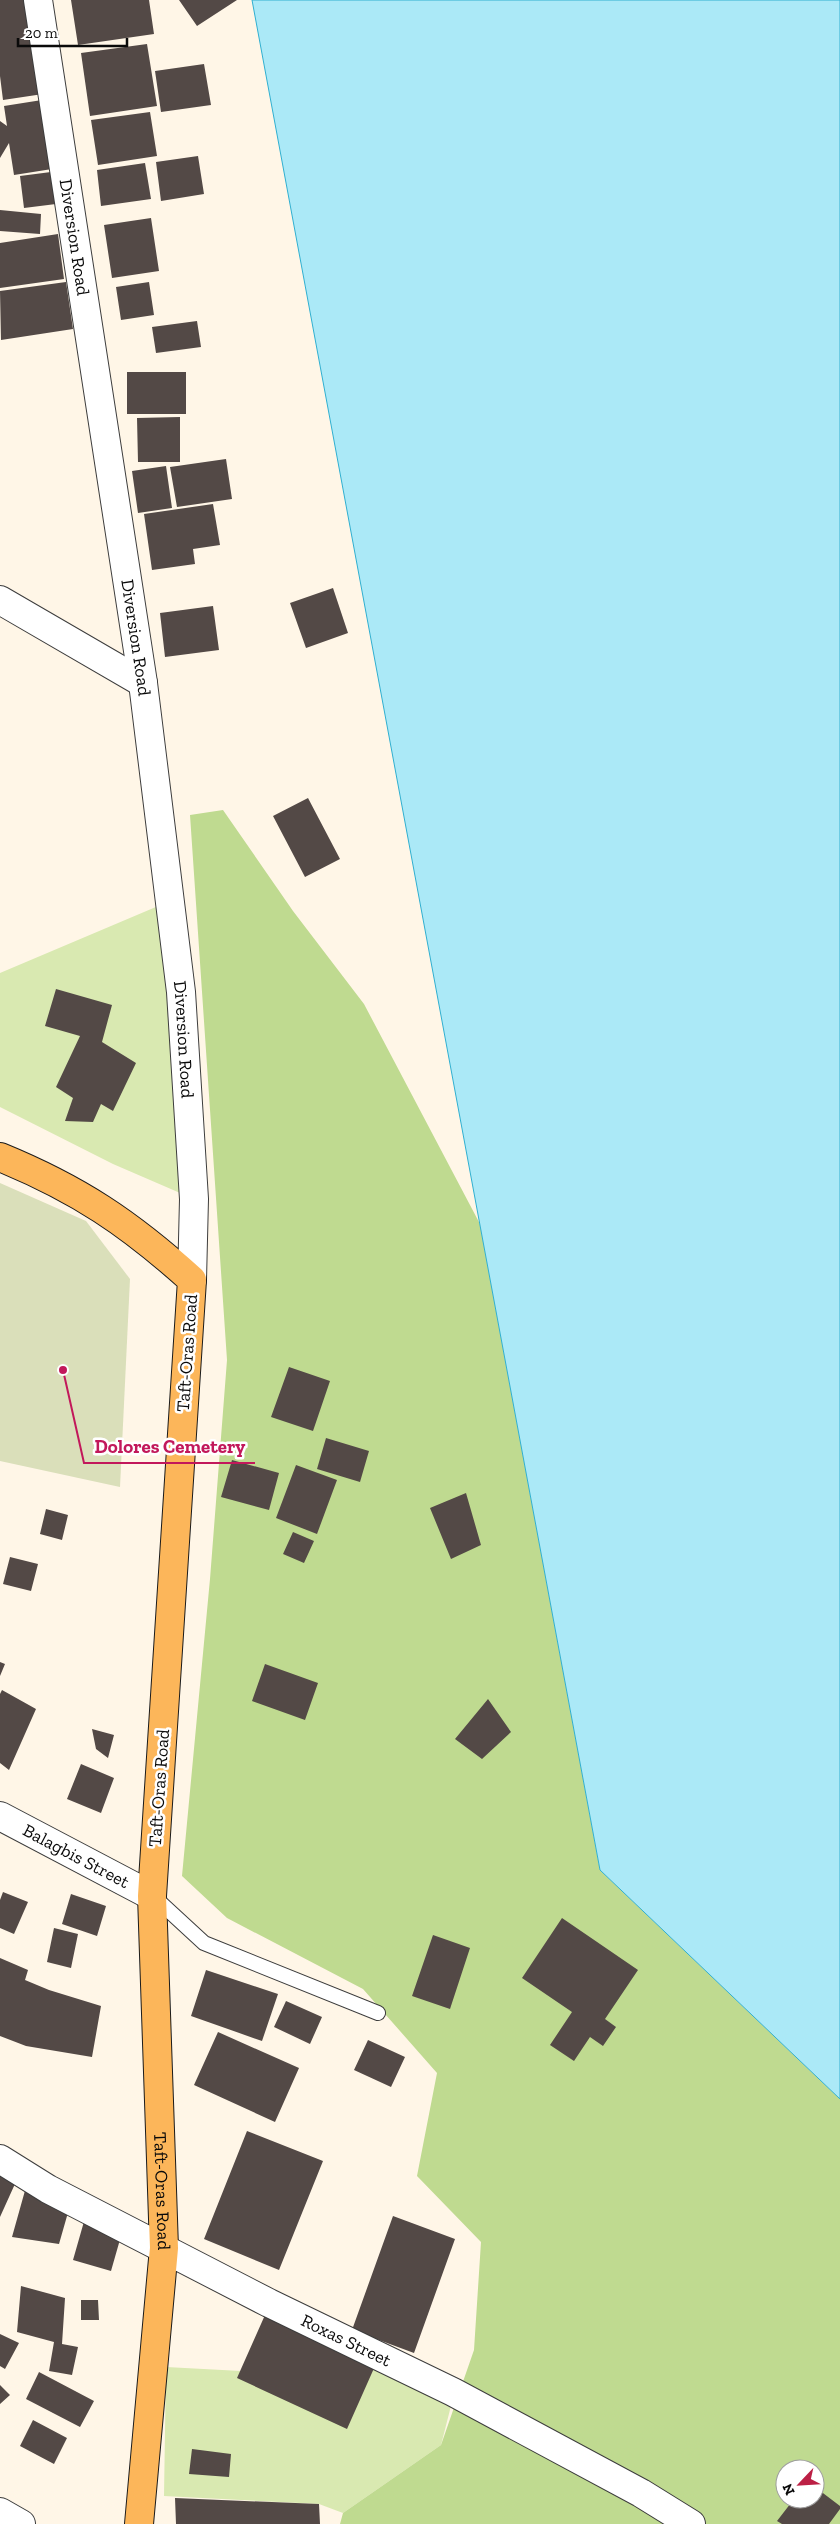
<svg xmlns="http://www.w3.org/2000/svg" width="840" height="2524" viewBox="0 0 840 2524" font-family="'Zilla Slab',serif">
<rect width="100%" height="100%" fill="#fff6e7"/>
<path fill="#d9e9b1" d="M170 901 194 1199 113 1164 0 1107V973Z
M378 2359 453 2398 441 2445 343 2513 319 2504 164 2496 166 2367 241 2371Z"/>
<path fill="#bfda90" fill-rule="evenodd" d="M223 810 293 911 364 1004 480 1224 600 1870 840 2099V2524H340L343 2513 441 2445 474 2350 481 2242 417 2176 437 2073 363 1989 227 1918 182 1876 210 1579 227 1360 190 815ZM785 2469H815V2499H785Z"/>
<path fill="#dadfba" d="M0 1183 86 1221 130 1279 120 1487 0 1461Z"/>
<path fill="#abe9f7" stroke="#30afd0" d="M252 0H840V2099L600 1870Z"/>
<path fill="#534946" d="M0 0H29L43 94 3 100 0 76Z
M71 0H149L154 34 78 45Z
M179 0H237L197 26Z
M147 44 157 106 90 116 81 53Z
M204 64 211 105 161 112 155 71Z
M42 100 52 169 14 175 9 143 0 158V121L7 126 4 106Z
M150 112 157 156 98 165 91 120Z
M198 156 204 194 161 201 156 162Z
M145 163 151 199 101 206 97 170Z
M51 172 56 204 24 208 20 176Z
M0 210 41 214 40 234 0 231Z
M151 218 159 271 112 278 104 225Z
M58 234 64 279 0 288V243Z
M66 282 73 329 1 340 0 291Z
M149 282 154 315 121 320 116 287Z
M197 321 201 347 156 353 152 327Z
M127 372H186V414H127Z
M180 417V462H138L137 418Z
M226 459 232 499 177 507 170 467Z
M166 466 172 508 138 513 132 471Z
M213 504 220 545 193 549 195 564 152 570 144 514Z
M333 588 348 633 306 648 290 603Z
M213 606 219 650 165 657 160 613Z
M308 798 340 859 305 877 273 816Z
M56 989 112 1005 102 1042 136 1063 113 1111 101 1104 93 1122 65 1121 73 1098 56 1087 80 1036 45 1026Z
M289 1367 330 1381 313 1431 271 1417Z
M326 1438 369 1451 360 1482 317 1469Z
M232 1460 279 1473 269 1510 221 1497Z
M296 1465 337 1480 317 1534 276 1518Z
M466 1493 481 1545 451 1559 430 1508Z
M46 1509 68 1515 62 1540 40 1534Z
M293 1532 314 1541 304 1563 283 1554Z
M10 1557 38 1564 31 1591 3 1584Z
M0 1662 5 1664 0 1676Z
M265 1664 318 1683 305 1720 252 1701Z
M2 1690 36 1709 9 1770 0 1763V1694Z
M488 1699 511 1732 482 1759 455 1739Z
M92 1729 114 1735 108 1758 96 1749Z
M81 1764 114 1778 101 1813 67 1799Z
M3 1892 28 1902 14 1934 0 1928V1900Z
M71 1894 106 1906 97 1936 62 1924Z
M562 1918 638 1970 605 2019 616 2027 603 2046 590 2037 574 2061 550 2045 572 2012 522 1978Z
M54 1928 78 1934 71 1968 47 1962Z
M433 1935 470 1948 450 2009 412 1996Z
M0 1958 28 1970 25 1980 49 1990 101 2006 92 2057 26 2046 0 2036Z
M206 1970 278 1994 262 2041 191 2016Z
M286 2001 322 2017 310 2044 274 2027Z
M218 2032 299 2068 275 2122 194 2085Z
M368 2040 405 2057 391 2087 354 2070Z
M247 2131 323 2161 279 2270 204 2239Z
M0 2166 19 2175 0 2217Z
M26 2187 69 2209 59 2244 12 2237Z
M393 2216 455 2239 414 2353 352 2330Z
M85 2218 123 2229 111 2271 73 2260Z
M21 2286 65 2298 62 2344 78 2347 72 2375 49 2371 54 2342 17 2332Z
M81 2300H98L99 2320H81Z
M265 2315 375 2366 347 2429 237 2378Z
M0 2334 19 2343 5 2369 0 2366Z
M39 2372 94 2401 80 2427 26 2399Z
M0 2385 10 2395 0 2404Z
M33 2420 67 2438 54 2464 20 2446Z
M192 2449 231 2454 229 2477 189 2474Z
M815 2487 840 2506V2509L829 2524H782L777 2521 794 2499H815Z
M175 2498 319 2504 320 2524H176Z"/>
<g fill="none" stroke-linecap="round" stroke-linejoin="round">
<defs>
<path id="service" d="M153 1896 204 1943 378 2013"/>
<g id="minor">
<path id="s1" d="M38 0 143 683 181 992 194 1199 192 1280"/>
<path d="M0 600 143 683"/>
<path id="s2" d="M0 1816 152 1896"/>
<path id="s3" d="M0 2159 48 2189 269 2303 453 2392 641 2493 691 2524"/>
</g>
<path id="tertiary" d="M0 2512 21 2524"/>
<g id="primary">
<path id="s4" d="M0 1157C78 1189 129 1223 192 1280L152 1896 164 2248 139 2524"/>
</g>
</defs>
<use href="#service" stroke="#3d3d3d" stroke-width="16"/>
<use href="#minor" stroke="#3d3d3d" stroke-width="30"/>
<use href="#tertiary" stroke="#3d3d3d" stroke-width="30"/>
<use href="#primary" stroke="#1b1b1b" stroke-width="30"/>
<use href="#service" stroke="#fff" stroke-width="14"/>
<use href="#minor" stroke="#fff" stroke-width="28"/>
<use href="#tertiary" stroke="#fff" stroke-width="28"/>
<use href="#primary" stroke="#fcb65a" stroke-width="28"/>
</g>
<g text-anchor="middle" dominant-baseline="central" stroke-width="5" stroke-linejoin="round" paint-order="stroke">
<g font-size="18" fill="#0a0a0a" stroke="#fff">
<text stroke="none"><textPath href="#s1" startOffset="240">Diversion Road</textPath></text>
<text stroke="none"><textPath href="#s1" startOffset="645">Diversion Road</textPath></text>
<text stroke="none"><textPath href="#s1" startOffset="1050">Diversion Road</textPath></text>
<text transform="translate(187 1353) rotate(-86)">Taft-Oras Road</text>
<text transform="translate(159 1788) rotate(-86)">Taft-Oras Road</text>
<text stroke="none"><textPath href="#s2" startOffset="86">Balagbis Street</textPath></text>
<text stroke="none"><textPath href="#s4" startOffset="1142">Taft-Oras Road</textPath></text>
<text stroke="none"><textPath href="#s3" startOffset="391">Roxas Street</textPath></text>
</g>
</g>
<path fill="none" stroke="#c2185b" stroke-width="2" d="M63 1370L84 1463H255"/>
<circle fill="#c2185b" stroke="#fff" stroke-width="2" cx="63" cy="1370" r="5"/>
<g font-size="19" text-anchor="middle" font-weight="bold" fill="#c2185b" stroke="#fff" stroke-width="5" stroke-linejoin="round" paint-order="stroke">
<text x="170" y="1453">Dolores Cemetery</text>
</g>
<g transform="translate(800 2484) rotate(245)"><circle r="24" fill="#ffffff" stroke="#9d9d9d"/>
<path d="M0-4L9 19L0 12L-9 19Z" fill="#bc2045"/>
<text y="-8" font-size="14" font-weight="bold" text-anchor="middle" fill="#0a0a0a">N</text>
</g>
<path d="M18 38v8h109v-8" fill="none" stroke="#0a0a0a" stroke-width="2.5"/>
<text x="25" y="38" font-size="15" fill="#0a0a0a" stroke="#ffffff" stroke-width="4" paint-order="stroke">20 m</text>
</svg>
